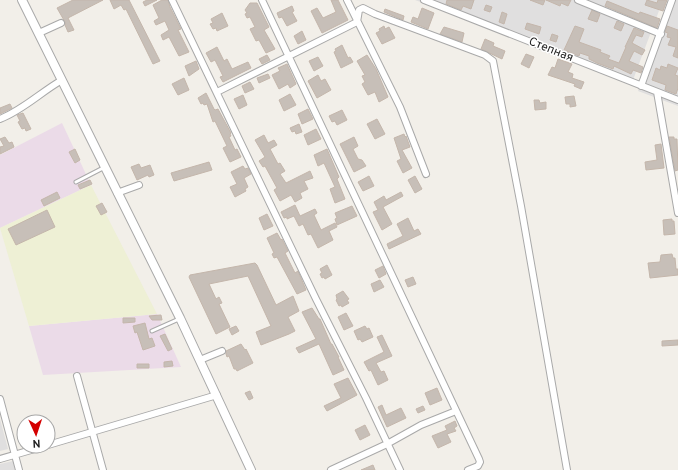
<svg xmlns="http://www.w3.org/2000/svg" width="678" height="470" viewBox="0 0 678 470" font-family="Overpass,sans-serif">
<rect width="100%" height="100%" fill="#f2efe9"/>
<path fill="#e0dfdf" d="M415 0H663L633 80Z
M672 0H678V106L638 91 661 34Z
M0 419 8 449 0 451Z
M13 461 15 470H0V464Z"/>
<path fill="#ebdbe8" d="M62 123 91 185 0 228V155Z
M157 314 181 367 43 375 29 326Z"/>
<path fill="#eef0d5" d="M91 185 157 314 29 326 0 228Z"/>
<path fill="#c7bfb8" stroke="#c4b6ab" d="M73 0H103L68 18 74 30 68 32 65 25V22L57 8Z
M110 0H129L160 61 153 64 126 9 124 10 121 5 114 9Z
M147 0H157L145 6 143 2Z
M162 0H168L170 7 181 29 178 30 189 52 179 56 169 37 163 40 161 35 169 30 165 21 156 25 154 21 159 18 153 5Z
M331 0H338L348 20 322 33 311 11 317 8 323 18 336 12Z
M447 0H474L471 9 463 6 461 10 446 4Z
M530 0H545L543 5Z
M546 0H571L568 6 561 3 560 6Z
M647 0 657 3 658 0H667L663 11 645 5Z
M607 1 639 14 640 12 660 19 657 28 605 6Z
M250 3H257L269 27 264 30 275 49 266 53 259 40 256 41 250 29 255 27 250 17 247 18 245 14 247 13 245 10Z
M486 5 492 7 490 12 484 10Z
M292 6 294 11 292 12 297 21 287 26 282 17 279 18 277 13Z
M422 8 434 13 428 29 411 22 413 17 418 19Z
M385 9 404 16 403 20 384 12Z
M592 10 600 14 597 22 588 19Z
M502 12 507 14 504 24 499 22Z
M222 13 228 26 217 31 216 28 213 29 210 24 213 23 211 19Z
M617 21 624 24 621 31 614 28Z
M527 23 541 27 539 34 525 29Z
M384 26 385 29 389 27 395 38 382 44 376 33 380 31 379 29Z
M575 26 584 29 579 42 601 50 600 52 610 56 608 59 619 63 626 47H625L634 28 644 32 642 37 636 35 632 43 645 50 642 55 634 51 629 61 643 67 641 73 633 70 631 74 614 66 613 69 597 63 589 59V56L580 53 579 56 564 50Z
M667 26 678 30V58L673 56 676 47 668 45 671 38 667 37 668 33 665 32Z
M444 27 464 33 462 42 440 34Z
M302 31 306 40 298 44 294 36Z
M552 34 558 36 556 42 550 40Z
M485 39 494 43 493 46 505 51 502 59 481 49Z
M342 45 348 58 350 57 353 62 341 68 334 52 336 51 335 49Z
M217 47 224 61 227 59 232 69 248 62 251 68 223 82 220 77 223 76 215 60 211 62 206 53Z
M526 54 534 57 529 68 521 64Z
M267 55 270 60 262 64 259 59Z
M367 55 376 69 388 97 379 102 375 92 368 95 362 84 365 82 362 76 365 75 357 61Z
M318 57 323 66 314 71 309 61Z
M558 59 572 64 568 72 573 74 572 78 584 82 581 89 574 86 575 84 548 75 552 67 555 68Z
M196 61 199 69 189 76 185 66Z
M287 64 296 84 290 88 288 84 279 89 272 75 280 71 278 68Z
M668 64 678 68 675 75 678 76V88L676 94 665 90 666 85 652 80 656 68 660 70 661 66 667 68Z
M268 74 270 78 259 83 257 78Z
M318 75 321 81 325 79 331 90 317 98 308 81Z
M184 78 189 90 178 95 172 84Z
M250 82 254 89 245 93 242 86Z
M206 93 214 109 215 110 218 109 231 133 230 134 231 136 229 137 235 150 237 149 241 157 230 162 223 148 227 146 215 121 213 122 207 104 204 105 203 103 201 104 198 98Z
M290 94 296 105 284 111 279 100Z
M243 95 247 105 239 109 234 99Z
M574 96 576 106 570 107V104H566L565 97Z
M534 100H539L540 103 546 102V109L535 110Z
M10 104 12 108 0 114V108Z
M308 109 313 119 302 124 298 114Z
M342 110 347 120 337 125 335 121 332 122 329 116Z
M23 113 31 129 26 131 25 128 22 129 18 122 20 121 17 115Z
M377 119 385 134 375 139 367 124Z
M299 124 302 132 296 134 295 131 292 132 290 128Z
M316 129 321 139 308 145 304 135Z
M404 134 405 137 406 136 410 147 402 150 412 168 403 173 397 161 401 159 394 138Z
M264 135 268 143 274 140 277 145 270 149 278 164 280 163 285 171 280 174 286 183 310 171 313 178 304 181 308 189 300 193 302 198 295 202 291 195 280 201 274 190 277 188 265 166 263 167 259 161 265 157 255 140Z
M5 137 9 143 12 142 14 147 0 154V147L4 146 0 139Z
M354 137 358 146 353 149 358 159 362 160 366 166 354 172 340 144Z
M669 137H674V139H677L678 170 675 171Z
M661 144 664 168 646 170 645 162 657 160 655 145Z
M75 149 80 160 75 163 69 152Z
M327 149 339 177 337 179 345 199 335 203 330 189 335 187 324 163 318 166 314 155Z
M209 162 212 170 174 181 171 173Z
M139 164 141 168 150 165 154 175 149 177 148 175 137 180 131 167Z
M243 166 245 169 248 168 251 174 244 178 248 187 245 189 246 191 235 197 230 187 237 184 231 172Z
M369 176 374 186 363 191 358 182Z
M415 176 422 189 415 193 408 180Z
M90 180 92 184 80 189 78 185Z
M57 192 60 198 44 206 41 200Z
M401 192 403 196 383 207 392 224 382 230 373 212 378 210 374 202 384 196 386 200Z
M102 203 107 212 101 215 96 206Z
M295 205 300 216 315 209 317 213 314 215 321 230 335 223 337 227 329 231 333 240 318 248 311 234 308 235 303 224 299 226 294 216 287 219V217L284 218 281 212Z
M352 206 357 216 337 225 335 219 337 218 335 213Z
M47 210 55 227 16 245 8 229Z
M267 214 273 226 264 230 259 218Z
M408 218 414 231 418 229 421 234 389 249 387 244 403 236 397 224Z
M672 219V221H674L675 234 664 235 663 220Z
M277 233 281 240 282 239 288 251 285 253 295 273 298 271 306 290 297 294 277 257 274 258 272 254 274 253 267 238Z
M672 254 673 258H675L676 269H678V275L650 278 648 263 660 262 661 255Z
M255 263 257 265 276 305 293 296 299 311 288 317 295 331 289 334 261 345 256 332 271 326 248 276 209 284 216 299 219 297 222 303 219 304 230 327 216 334 189 277 190 275Z
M327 265 332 275 325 279 324 277 322 278 320 274 322 273 320 269Z
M383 266 386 274 379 278 375 270Z
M413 277 416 284 408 287 405 280Z
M380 280 384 287 374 292 371 284Z
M343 291 349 299 347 300 349 303 342 307 341 305 339 306 336 300 337 299 336 295Z
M312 308 319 319H320L331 344H332L339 357H338L344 370 333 375 319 344 299 353 296 348 316 339 302 312Z
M346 313 353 326 344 330 338 317Z
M161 315 162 320H152L149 316Z
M123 318H135V322L123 323Z
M145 323 149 339 152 338 155 346 143 350 137 332 135 333 133 326Z
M236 326 239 331 232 335 229 329Z
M365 326 367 329 369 328 373 337 362 342 360 339 358 340 354 331Z
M165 334 172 349 168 351 160 336Z
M382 335 392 356 376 363 381 372 384 371 388 380 378 385 371 370 369 371 364 362 384 352 377 337Z
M678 340V345L662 346V341Z
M241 344 245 350 246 349 253 363 237 371 236 369H234L229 356 227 357 226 354V351Z
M172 361 173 366 164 367V362Z
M137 364H149V368H137Z
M348 378 357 395 327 411 324 406 341 398 334 384Z
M437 388 442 400 430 405 425 393Z
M250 391 253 398 249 400 245 393Z
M382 405 386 415 401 408 406 418 387 427 378 407Z
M423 406 425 410 418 413 416 409Z
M455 421 457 426 454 428 456 431 447 434 451 442 438 448 432 436 447 430 445 426Z
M365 425 370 435 360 440 355 430Z
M373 465 375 470H361Z"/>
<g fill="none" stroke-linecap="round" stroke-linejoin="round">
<defs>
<path id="service" d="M76 182 105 167
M152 331 179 319"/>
<path id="minor" d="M172 0 316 299 366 398 400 470
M262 0 479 459 480 462 478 466 468 470
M347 0 400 107 426 174
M424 0 678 100
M578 0 661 34
M39 33 61 23
M641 86 672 0
M217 92 357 22 359 10 363 8 375 14 485 55 493 61 521 206 567 470
M657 92 678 213
M0 119C23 110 41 92 62 80
M117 193 139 185
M200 360 222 351
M77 376 103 470
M0 399 19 470
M48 445 217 395
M0 459 45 446
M331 470 387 444 421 425 456 411"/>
<path id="tertiary" d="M22 0 180 318 251 470"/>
</defs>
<use href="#service" stroke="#a9a9a9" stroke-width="5"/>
<use href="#minor" stroke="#a9a9a9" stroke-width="8"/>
<use href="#tertiary" stroke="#a9a9a9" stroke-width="10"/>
<use href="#service" stroke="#fff" stroke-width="3"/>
<use href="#minor" stroke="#fff" stroke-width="6"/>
<use href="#tertiary" stroke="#fff" stroke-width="8"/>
</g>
<g text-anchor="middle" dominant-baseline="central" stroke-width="3" stroke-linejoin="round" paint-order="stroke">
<g font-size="12" fill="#222" stroke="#fff">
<text transform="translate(551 50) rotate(22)">Степная</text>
</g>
</g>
<g transform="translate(36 434) rotate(177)"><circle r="19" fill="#ffffff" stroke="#a7a7a7"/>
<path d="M0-3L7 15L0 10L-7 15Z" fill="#d40000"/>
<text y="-6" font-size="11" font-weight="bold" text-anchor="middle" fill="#222222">N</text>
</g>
</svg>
